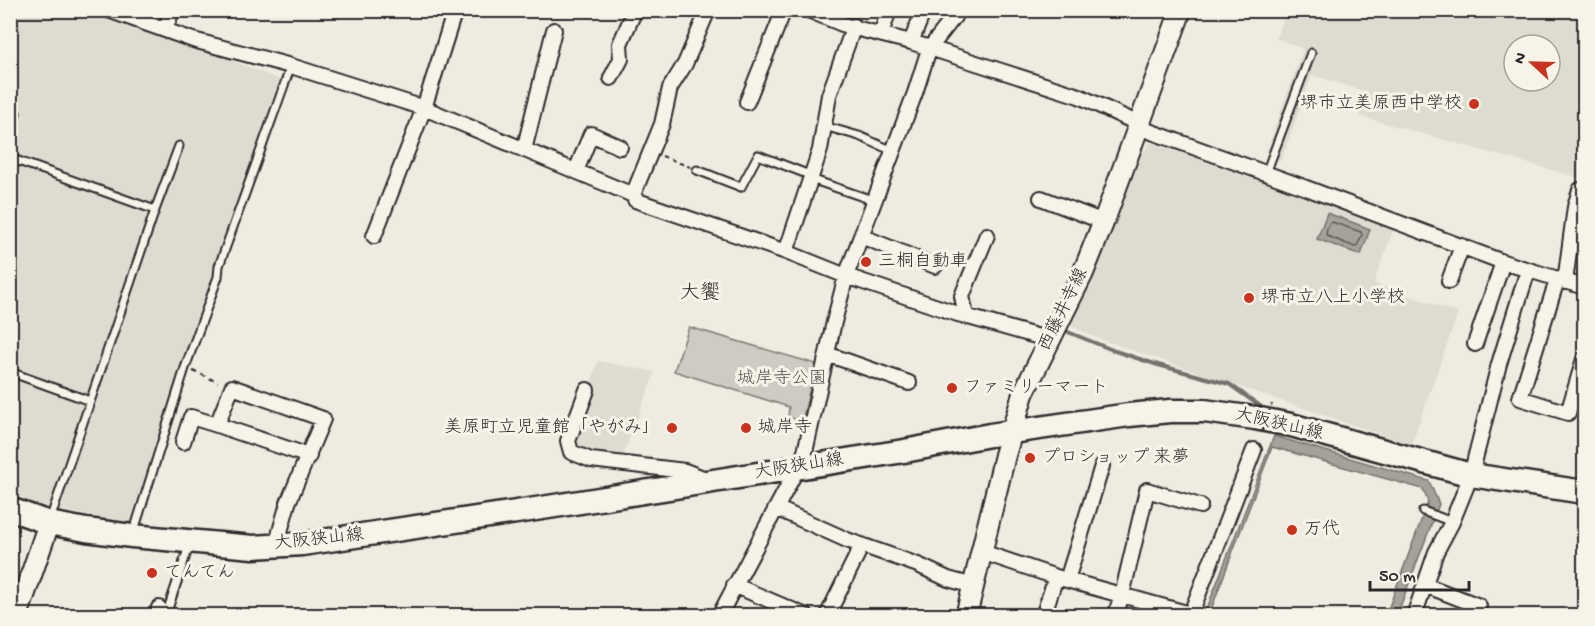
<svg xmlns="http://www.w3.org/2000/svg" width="1595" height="626" viewBox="0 0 1595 626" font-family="'Gochi Hand','Klee One',sans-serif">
<rect width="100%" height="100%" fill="#efebe0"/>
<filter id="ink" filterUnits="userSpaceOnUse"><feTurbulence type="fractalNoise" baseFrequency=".0167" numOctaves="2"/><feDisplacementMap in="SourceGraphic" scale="12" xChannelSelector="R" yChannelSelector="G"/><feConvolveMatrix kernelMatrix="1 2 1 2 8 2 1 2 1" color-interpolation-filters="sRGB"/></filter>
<g filter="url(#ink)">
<path fill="#dedbd1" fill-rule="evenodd" d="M12 11H80L203 52 234 59 233 61 283 81 249 173 214 279 182 367 130 524 33 505 11 490 14 483 10 481V14Z
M1287 11H1584V179L1359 116 1367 92 1312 75 1281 161 1265 156 1303 49 1276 38ZM1514 45H1550V81H1514Z
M1150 142 1394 228 1374 283 1458 313 1411 445 1094 337 1071 326 1139 148 1146 150Z
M598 361 655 372 622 458 581 452 571 441Z"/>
<path fill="#cfcbc2" stroke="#7d7b76" stroke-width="1.5" d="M689 327 816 364 802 421 788 417 789 407 674 371Z"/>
<path fill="#a4a29a" stroke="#74726e" stroke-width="1.5" d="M1327 213 1370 229 1361 255 1317 239Z
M1274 436 1429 481 1439 504 1397 615H1386L1428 502 1423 489 1272 447 1209 615 1204 616Z"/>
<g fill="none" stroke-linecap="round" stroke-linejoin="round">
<path stroke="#5b5b57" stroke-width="1.5" d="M1332 222 1361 232 1362 235 1357 246 1355 247 1327 236C1325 232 1328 223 1332 222Z"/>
<path stroke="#74726e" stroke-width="4" d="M1068 332 1115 351 1158 365 1229 384 1260 406 1262 411"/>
<defs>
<path id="lane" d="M824 126 859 136 893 151
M10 128 16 113
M10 158 155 210
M697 170 741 187 758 155 812 176
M1266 173 1311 53
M811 179 875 201
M10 372 90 401
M1423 511 1452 522
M50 520 155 210 179 146
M133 534 185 368 218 277 219 266 291 66
M159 608 167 612 189 546"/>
<path id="street" d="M108 10 193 40 291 66 424 108 633 195 635 200 786 252 846 276 958 314 1050 340
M808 10 847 26 911 42 1079 96 1139 124
M165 30 172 10
M881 34 889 10
M911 42 924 10
M611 78 621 59 620 44 635 10
M747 102 784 10
M1138 127 1301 186 1503 262 1584 287
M524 150 554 30
M576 171 591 134 620 147
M633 195 662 124 670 88 685 64 708 10
M1041 198 1104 222
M374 236 424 108 455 10
M861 236 935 266
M786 252 820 150 829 95 854 26
M1557 280 1520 398 1568 413 1584 359
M1449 281 1462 246
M1565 282 1575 207 1580 190
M966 316 962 296 987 235
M1475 344 1503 262
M827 354 909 383
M587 390 568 441 571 452 591 460 685 471 708 480
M183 442 191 417 217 425
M776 508 847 540 918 565 948 579 974 586
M276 546 288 503 323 419 232 387 217 425 309 456
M982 552 1056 577 1190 614
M1067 580 1102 466
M734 585 806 616
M1425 585 1479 606
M156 616 159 608
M719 616 798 467 805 452 834 322 846 276 915 93 929 49 954 17 957 10
M827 616 862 545
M1043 616 1056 577
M1115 616 1122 595 1147 490 1200 506
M1190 616 1254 450
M1414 616 1436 552 1452 522 1471 475 1499 364 1528 270"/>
<path id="secondary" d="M17 616 49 523
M966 616 1005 455 1023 394 1083 273 1105 218 1181 10"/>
<path id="primary" d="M10 509 49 523 86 530 132 536 253 547 302 544 523 511 904 451 990 435 1129 415 1170 411H1204L1255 418 1291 425 1471 475 1584 492"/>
</defs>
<use href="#lane" stroke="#2b2b2b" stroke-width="11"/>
<use href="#street" stroke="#2b2b2b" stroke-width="18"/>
<use href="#secondary" stroke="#2b2b2b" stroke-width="24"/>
<use href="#primary" stroke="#2b2b2b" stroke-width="27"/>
<path stroke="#2b2b2b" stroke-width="2" stroke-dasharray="4.5 4.5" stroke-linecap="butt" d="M662 156 690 167
M193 371 218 382"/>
<use href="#lane" stroke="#f7f3e8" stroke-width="7"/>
<use href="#street" stroke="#f7f3e8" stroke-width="14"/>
<use href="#secondary" stroke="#f7f3e8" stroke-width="20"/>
<use href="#primary" stroke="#f7f3e8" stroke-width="22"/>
<path stroke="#2b2b2b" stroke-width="2" stroke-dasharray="4.5 4.5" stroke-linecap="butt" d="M1262 431 1272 404"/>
</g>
</g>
<g fill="#c8321e" stroke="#f7f3e8" stroke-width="2">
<circle cx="1474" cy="104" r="6"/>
<circle cx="866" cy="262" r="6"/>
<circle cx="1249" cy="298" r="6"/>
<circle cx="952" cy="388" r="6"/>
<circle cx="672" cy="428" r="6"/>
<circle cx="746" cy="428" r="6"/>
<circle cx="1030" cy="458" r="6"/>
<circle cx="1292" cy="530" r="6"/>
<circle cx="152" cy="573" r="6"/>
</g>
<g text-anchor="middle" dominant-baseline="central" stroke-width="6" stroke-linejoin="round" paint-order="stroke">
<g font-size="18" fill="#2b2b2b" stroke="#f7f3e8" text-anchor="start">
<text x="1462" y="104" text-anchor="end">堺市立美原西中学校</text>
<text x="878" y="262">三桐自動車</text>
<text x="1261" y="298">堺市立八上小学校</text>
<text x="964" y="388">ファミリーマート</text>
<text x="660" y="428" text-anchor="end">美原町立児童館「やがみ」</text>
<text x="758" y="428">城岸寺</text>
<text x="1042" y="458">プロショップ 来夢</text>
<text x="1304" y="530">万代</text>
<text x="164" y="573">てんてん</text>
</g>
<g font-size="18" fill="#2b2b2b" stroke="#f7f3e8">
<text transform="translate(1064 310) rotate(-64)">西藤井寺線</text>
<text transform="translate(1279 425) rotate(13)">大阪狭山線</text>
<text transform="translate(799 467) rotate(-9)">大阪狭山線</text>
<text transform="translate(319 540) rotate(-6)">大阪狭山線</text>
</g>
<g font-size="18" fill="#545351" stroke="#f7f3e8">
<text x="782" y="379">城岸寺公園</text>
</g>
<g font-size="20" fill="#2b2b2b" stroke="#f7f3e8">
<text x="700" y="294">大饗</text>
</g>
</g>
<rect width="1595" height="626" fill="none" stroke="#f7f3e8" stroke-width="36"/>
<rect x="18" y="18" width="1559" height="590" fill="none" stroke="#2b2b2b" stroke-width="2" filter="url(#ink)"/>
<g transform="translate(1532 63) rotate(292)"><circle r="28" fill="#f7f3e8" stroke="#a5a39c" stroke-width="1.5"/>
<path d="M0-4.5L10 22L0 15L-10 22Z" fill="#c8321e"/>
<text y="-9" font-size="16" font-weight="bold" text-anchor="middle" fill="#2b2b2b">N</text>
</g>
<path d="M1370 581v9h99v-9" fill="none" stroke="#2b2b2b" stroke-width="3"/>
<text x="1379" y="581" font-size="18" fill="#2b2b2b" stroke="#f7f3e8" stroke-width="4.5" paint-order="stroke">50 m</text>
</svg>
